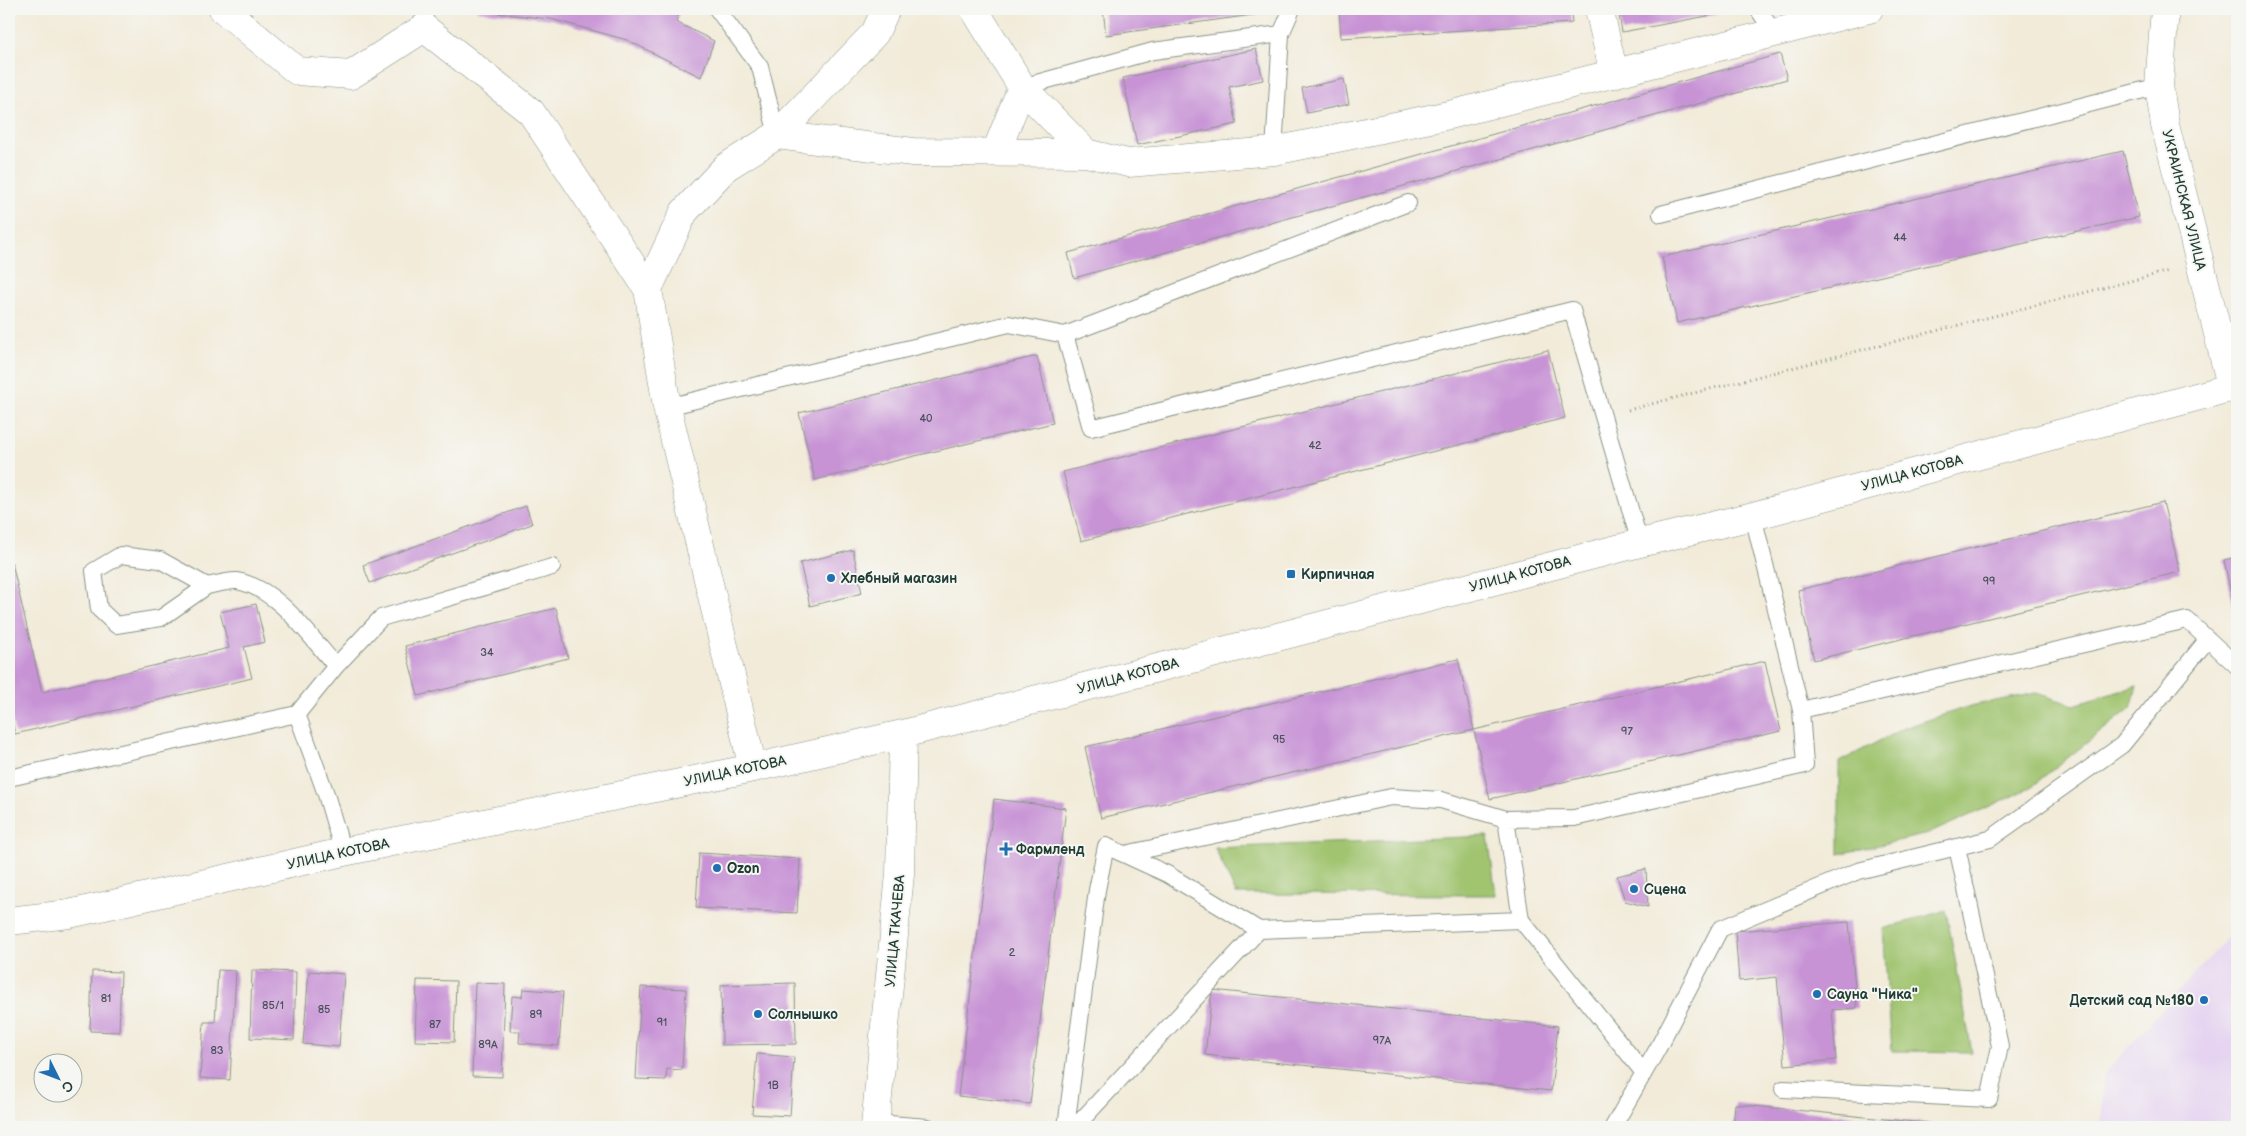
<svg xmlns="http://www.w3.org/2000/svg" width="2246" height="1136" viewBox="0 0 2246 1136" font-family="'Balsamiq Sans',sans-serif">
<rect width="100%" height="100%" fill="#f6f6f2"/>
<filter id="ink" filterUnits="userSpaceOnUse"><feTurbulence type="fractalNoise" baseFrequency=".02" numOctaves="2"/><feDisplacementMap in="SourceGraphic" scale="10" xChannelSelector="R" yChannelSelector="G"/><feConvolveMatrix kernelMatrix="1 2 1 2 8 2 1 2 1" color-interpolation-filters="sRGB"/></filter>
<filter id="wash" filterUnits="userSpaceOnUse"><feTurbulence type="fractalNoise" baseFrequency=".0096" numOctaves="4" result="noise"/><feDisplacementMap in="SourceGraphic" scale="20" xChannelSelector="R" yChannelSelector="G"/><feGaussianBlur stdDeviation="1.12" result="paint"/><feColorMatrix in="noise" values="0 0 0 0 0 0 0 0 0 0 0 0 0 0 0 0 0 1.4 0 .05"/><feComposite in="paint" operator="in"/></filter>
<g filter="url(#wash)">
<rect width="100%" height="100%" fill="#f2ebd9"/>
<path fill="#e5d3f1" d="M2237 927V1127H2101L2104 1074Z"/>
<path fill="#a0c46f" stroke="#608052" d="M2137 686 2131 708 2028 789 1928 834 1839 854V762L1904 728 1970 706 2036 693 2074 705Z
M1488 836 1496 895 1236 894 1215 848Z
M1946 910 1972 1052 1892 1051 1883 929Z"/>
<g id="blocks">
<path fill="#c793d5" d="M477 9H680L676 22 714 41 701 77 627 40 551 19 477 11Z
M1103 9H1282V11L1106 35Z
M1339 9H1571L1572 23 1341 38Z
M1618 9H1717L1718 14 1622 32Z
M1256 49 1263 80 1229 87 1237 124 1137 145 1123 78Z
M1780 54 1787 79 1074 278 1068 253Z
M1344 79 1349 104 1307 113 1302 88Z
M2123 151 2139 217 1677 323 1662 257Z
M1548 350 1565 418 1081 541 1063 472Z
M1037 356 1053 423 815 480 799 413Z
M2163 502 2180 572 1814 660 1798 590Z
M526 506 532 524 370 583 363 565Z
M853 550 862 593 810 606 800 563Z
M2237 557V619H2236L2224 560Z
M9 563H12L42 692 229 648 220 612 256 604 265 642 244 647 252 678 15 734 9 707Z
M556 608 568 658 418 696 405 646Z
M1458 659 1474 730 1765 661 1781 731 1490 799 1474 730 1101 818 1085 747Z
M994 799 1066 808 1030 1104 958 1096Z
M699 853 800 859 797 913 696 908Z
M1646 869 1648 907 1625 901 1617 876Z
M1849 922 1857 1008 1832 1010 1836 1060 1785 1065 1777 977 1739 981 1735 931Z
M218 970 236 971 230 1080 200 1078 204 1022H215Z
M252 970 296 972 294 1040 250 1038Z
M92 971 121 972 119 1032 90 1031Z
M309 971 344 974 339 1047 303 1044Z
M417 980 456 981 454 1042 415 1041Z
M475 983 505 984 502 1077 472 1076Z
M795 983 796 1044 722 1045 721 985Z
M641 987 686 989 682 1070 667 1069 666 1080 636 1079Z
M523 989 563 992 559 1046 519 1043 520 1031H510L512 996 522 997Z
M1212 990 1558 1026 1551 1091 1205 1055Z
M757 1054 794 1057 790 1116 752 1114Z
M1735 1104 1955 1126V1127H1733Z
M1652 1123 1680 1126V1127H1652Z"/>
</g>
</g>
<g filter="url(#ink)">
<use href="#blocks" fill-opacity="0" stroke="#889486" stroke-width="1"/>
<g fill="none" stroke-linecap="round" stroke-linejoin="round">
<defs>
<path id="lane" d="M717 9 760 67 777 135
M1758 9 1774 33
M424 28 425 9
M1022 87 1153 51 1281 34 1292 9
M1274 151 1281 34
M1661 214 2159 86
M1065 335 1091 428 1572 310 1640 543
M667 407 1009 324 1065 335 1408 203
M1753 516 1801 710 2187 620 2237 666
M207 586 161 618 116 625 99 609 94 571 121 555 160 560 207 586C215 585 229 580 237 581 279 589 309 636 336 666
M9 778 297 714
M1506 819 1521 920
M343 852 326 794 297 714 336 666 381 618 552 567
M1125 854 1391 797 1441 800 1506 819 1574 818 1805 765 1801 710
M1783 1089 1989 1099 2000 1046 1957 847
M876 1123 928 1127
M1066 1127 1097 890 1106 846 1167 874 1259 930 1521 920 1644 1073
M1075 1127 1259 930
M1613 1127 1658 1048 1720 929 1858 871 1990 839 2122 745 2208 639"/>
<path id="street" d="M223 9 297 71 351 75 424 28 531 112 648 289
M974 9 1022 87 1086 153 1128 163 1274 151 1449 115 1869 9
M1599 9 1614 74
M2165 9 2159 86 2165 125 2232 389
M777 135 913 152 1086 153
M996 152 1022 87
M753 768 667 407 648 289 684 212 726 167 777 135 875 33 886 9"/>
<path id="secondary" d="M9 921 69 914 343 852 753 768 903 734 1640 543 1753 516 2237 386
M875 1127 900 874 903 734"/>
</defs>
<use href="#lane" stroke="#889486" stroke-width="18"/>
<use href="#street" stroke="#889486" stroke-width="29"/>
<use href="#secondary" stroke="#889486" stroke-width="29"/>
<path stroke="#889486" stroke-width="3" stroke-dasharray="1 4" stroke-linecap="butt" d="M1628 410 2169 271"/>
<use href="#lane" stroke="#fff" stroke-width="16"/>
<use href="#street" stroke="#fff" stroke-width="28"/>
<use href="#secondary" stroke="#fff" stroke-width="28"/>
</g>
</g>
<g fill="#1f6fb2" stroke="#f6f6f2" stroke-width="2">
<rect x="1286" y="569" width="10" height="10" rx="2.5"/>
<circle cx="831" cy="578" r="5"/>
<path d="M1003.5 841.5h5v5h5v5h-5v5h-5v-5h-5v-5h5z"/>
<circle cx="717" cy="868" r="5"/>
<circle cx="1634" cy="889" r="5"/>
<circle cx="1817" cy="994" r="5"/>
<circle cx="2204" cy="1000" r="5"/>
<circle cx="758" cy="1014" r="5"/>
</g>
<g text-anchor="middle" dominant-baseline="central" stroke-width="4" stroke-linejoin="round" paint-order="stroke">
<g font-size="11" fill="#49525c">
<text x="1900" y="237">44</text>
<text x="926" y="418">40</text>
<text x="1315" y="445">42</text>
<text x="1989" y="581">99</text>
<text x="487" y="652">34</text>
<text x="1627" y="731">97</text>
<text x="1279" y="739">95</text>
<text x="1012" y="952">2</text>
<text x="106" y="998">81</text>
<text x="273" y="1005">85/1</text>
<text x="324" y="1009">85</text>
<text x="536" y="1014">89</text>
<text x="662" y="1022">91</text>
<text x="435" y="1024">87</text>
<text x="1382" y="1040">97А</text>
<text x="488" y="1044">89А</text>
<text x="217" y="1050">83</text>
<text x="773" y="1085">1В</text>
</g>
<g font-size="14" fill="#1f3d34" stroke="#f6f6f2">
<text transform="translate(2184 200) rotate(76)">УКРАИНСКАЯ УЛИЦА</text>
<text transform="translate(1912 473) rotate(-15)">УЛИЦА КОТОВА</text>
<text transform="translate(1520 574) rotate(-15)">УЛИЦА КОТОВА</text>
<text transform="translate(1128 676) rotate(-15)">УЛИЦА КОТОВА</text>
<text transform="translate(735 771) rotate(-12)">УЛИЦА КОТОВА</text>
<text transform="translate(338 854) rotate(-12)">УЛИЦА КОТОВА</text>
<text transform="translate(895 931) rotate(-85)">УЛИЦА ТКАЧЕВА</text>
</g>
<g font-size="14" font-weight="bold" fill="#1f3d34" stroke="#f6f6f2" text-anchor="start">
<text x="1301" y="574">Кирпичная</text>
<text x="841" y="578">Хлебный магазин</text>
<text x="1016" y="849">Фармленд</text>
<text x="727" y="868">Ozon</text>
<text x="1644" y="889">Сцена</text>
<text x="1827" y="994">Сауна "Ника"</text>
<text x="2194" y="1000" text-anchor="end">Детский сад №180</text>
<text x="768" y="1014">Солнышко</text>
</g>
</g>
<rect width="2246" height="1136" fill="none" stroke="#f6f6f2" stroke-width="30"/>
<g transform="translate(58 1078) rotate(132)"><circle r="24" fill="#f6f6f2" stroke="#a0aca6"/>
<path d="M0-4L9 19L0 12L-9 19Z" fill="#1f6fb2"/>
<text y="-8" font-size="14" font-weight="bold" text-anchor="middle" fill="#1f3d34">С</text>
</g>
</svg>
